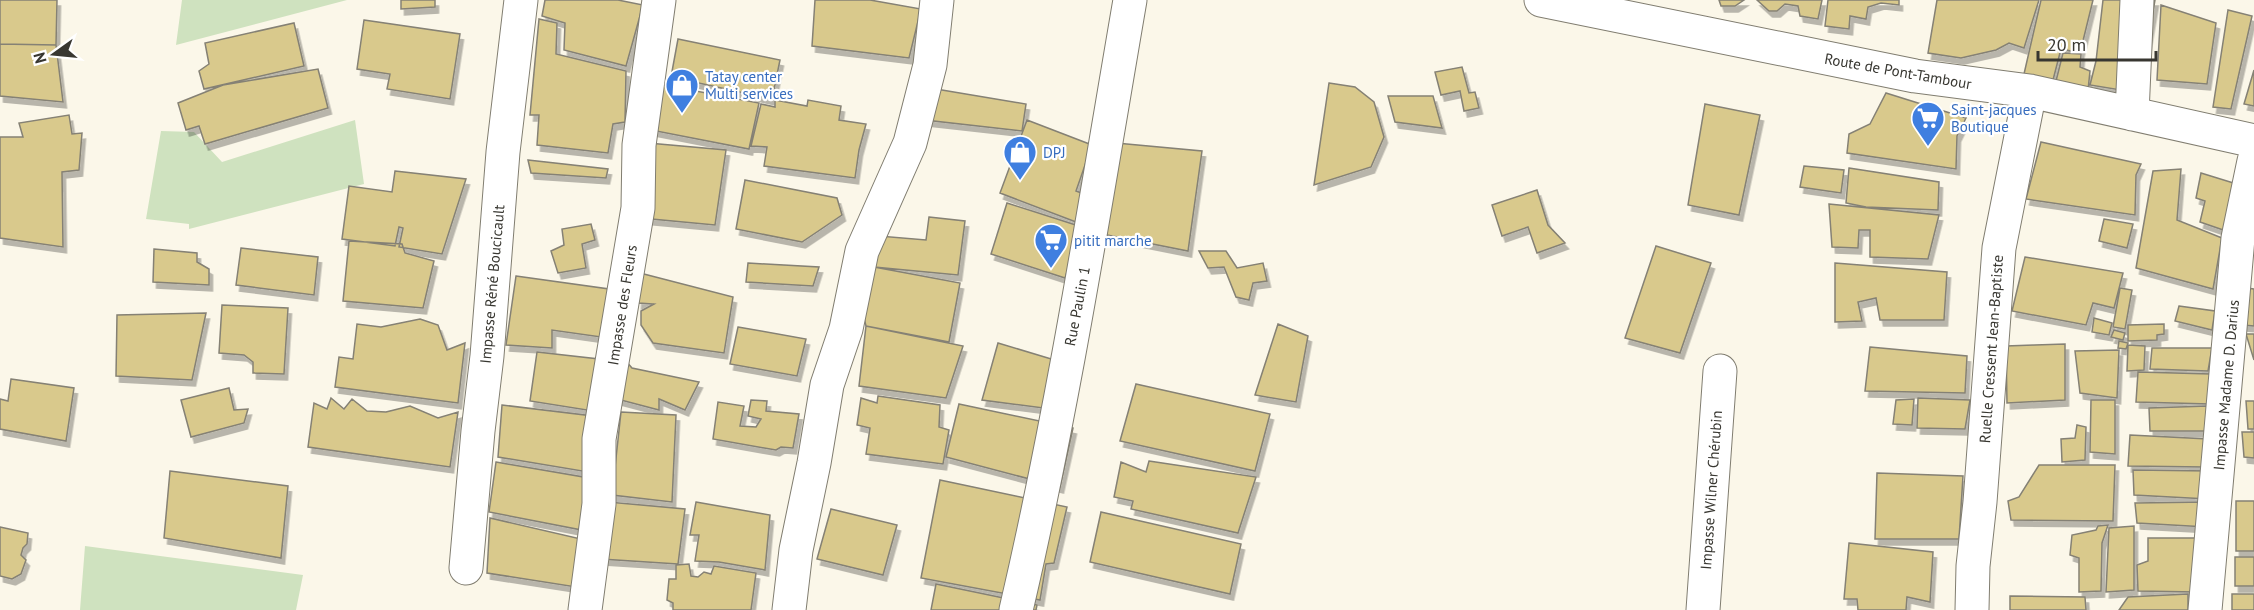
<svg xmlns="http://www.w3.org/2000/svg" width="2254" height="610" viewBox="0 0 2254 610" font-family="'PT Sans',sans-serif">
<defs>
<filter id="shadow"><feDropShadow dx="3.5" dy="6" stdDeviation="0" flood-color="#0004"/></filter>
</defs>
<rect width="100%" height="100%" fill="#fbf7e9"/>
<path fill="#cfe2bf" d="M182 0H347L176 45Z
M355 120 364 184 189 229V224L146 219 161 131 194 132 222 162Z
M85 546 303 575 296 610H80Z"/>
<path fill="#d9c98c" stroke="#858174" stroke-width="1.5" filter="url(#shadow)" d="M0 0H57L56 45 0 44Z
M401 0H435V7L401 9Z
M545 0H618L643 5 626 66 564 50 565 23 542 16Z
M815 0H870L921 9 909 58 812 46Z
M1719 0H1744L1735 6H1721Z
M1757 0H1822L1818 19 1800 16 1798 6 1785 4 1777 11H1769Z
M1828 0H1899V5L1881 3 1868 7 1866 19 1850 16 1849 29 1825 26Z
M1937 0H2039L2024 48 2009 43 1996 50 1961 58 1928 53Z
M2041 0H2093L2080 53 2061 49 2053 80 2024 74Z
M2103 0H2155L2139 93 2090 85 2096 61Z
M2161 5 2216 23 2207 84 2157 80Z
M2228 10 2252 16 2231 109 2213 107Z
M539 19 557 23 556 54 626 71 625 122 613 124 608 153 537 145 539 115H530Z
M364 20 460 34 450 99 387 89 390 74 357 69Z
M294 23 304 66 204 89 199 71 209 64 205 43Z
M678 39 780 60 772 99 671 77Z
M0 44 56 45 63 102 0 96Z
M2063 53 2081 54 2080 67 2090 71 2088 90 2055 85Z
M1462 67 1469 93 1475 92 1479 108 1464 111 1460 91 1441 95 1435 72Z
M318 69 328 108 205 144 199 126 186 130 178 103 223 85Z
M2254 70V106L2244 104Z
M1329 83 1355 87 1374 102 1384 137 1371 167 1314 185Z
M659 84 759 103 749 149 651 130Z
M930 88 1026 104 1022 131 925 120Z
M1886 93 1966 118 1957 136 1956 169 1847 153 1849 134 1870 124Z
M1388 96H1433L1442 128 1395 122Z
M775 100 807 106 808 100 841 106 839 120 866 124 859 150 855 178 764 166 767 147 751 146 761 104 775 107Z
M1705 104 1760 115 1739 215 1688 205Z
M69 115 72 134 82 133 79 170 62 172 63 247 0 238V137H23L19 123Z
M1027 120 1092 145 1076 191 1087 195 1076 222 1000 193Z
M2041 142 2141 164 2136 175 2135 215 2026 199Z
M648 143 726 150 715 225 641 218Z
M1116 143 1202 151 1188 251 1102 234Z
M528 160 608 169 606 178 531 173Z
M1804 166 1844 170 1841 193 1800 187Z
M1849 168 1939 182 1938 210 1866 207 1846 203Z
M2181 169 2177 220 2222 238 2213 289 2136 268 2153 171Z
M395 171 466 179 442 254 399 247 403 228 399 227 395 246 342 239 349 186 392 192Z
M2201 173 2240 185 2229 232 2200 222 2205 201 2196 198Z
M745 180 837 198 842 215 802 242 736 229Z
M1537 190 1548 225 1565 243 1537 253 1528 227 1502 236 1492 205Z
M1007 203 1082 227 1065 278 991 254Z
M1829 204 1939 215 1928 259 1870 257V230H1859L1858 248 1832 247Z
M929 217 965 221 958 275 874 267 879 236 926 240Z
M2104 219 2133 224 2127 248 2099 241Z
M591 224 595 240 582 244 586 268 558 273 551 251 564 245 562 229Z
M349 241 402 244 405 253 434 261 423 308 343 301Z
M1656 246 1711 263 1680 353 1625 338Z
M241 248 318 257 314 295 236 285Z
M154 249 197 253V262L209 269V285L153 282Z
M1199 251H1226L1237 268 1263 263 1267 281 1253 283 1249 300 1236 297 1224 267 1208 268Z
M2025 257 2123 273 2114 308 2093 303 2086 325 2012 311Z
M748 263 819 267 813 286 746 282Z
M1835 263 1947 272 1944 320H1880L1876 298 1858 302 1862 321 1835 322Z
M874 267 960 283 949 342 866 326 864 318Z
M640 273 733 297 724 353 653 343 641 325V311L654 304 638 303Z
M516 276 609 289 601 337 552 330V348L506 345Z
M2120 288 2132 290 2125 329 2113 327Z
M2247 288 2254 289V326L2243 325Z
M222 305 288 308 284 374 253 373V362L244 355 219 353Z
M2179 306 2215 311 2212 330 2175 321Z
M206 313 192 380 116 376 117 315Z
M2094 318 2112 323 2109 335 2092 332Z
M420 319 438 325 447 350 465 343 458 403 335 387 339 357 353 359 357 324 381 327Z
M1278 324 1308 336 1296 402 1255 395Z
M2164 324V334L2157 335V340L2128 341V325Z
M866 326 963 346 946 398 859 386Z
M738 327 806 339 797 376 730 364Z
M2114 330 2125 333 2123 340 2111 337Z
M2246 334H2254V360Z
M2119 341 2128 343 2126 349 2118 348Z
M998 343 1058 361 1051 409 982 400Z
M2065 344V400L2007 403 2006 346Z
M2128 345 2145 346 2144 370 2127 371Z
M1870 347 1967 356 1965 393 1865 391Z
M2152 348H2212L2208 371 2150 369Z
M2119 350 2117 398 2080 393 2075 351Z
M537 352 599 359 593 411 530 401Z
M619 353 632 368 699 382 685 410 659 399V410L617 399Z
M2138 372 2211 374 2210 404 2136 402Z
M11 379 74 388 66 441 0 429V399L8 401Z
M1136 384 1270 414 1255 471 1120 441Z
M229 388 234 410 248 409 244 423 191 437 181 400Z
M878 396 940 405 939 427 949 430 943 464 866 454 870 428 857 425 861 398 877 403Z
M331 398 344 409 352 399 367 411 386 412 410 406 438 418 458 412 450 467 308 447 314 403 327 409Z
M1918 398 1970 400 1965 429 1917 428Z
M1914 399 1912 425 1893 424 1896 400Z
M751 400 767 401 766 411 799 414 793 448 781 447 776 450 713 439 718 402 744 406 740 426 756 427 761 419 748 416Z
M2091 400H2115V454L2090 452Z
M2246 401H2254V429H2248Z
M959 404 1073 428 1060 487 946 457Z
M502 405 593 416 588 472 498 457Z
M2208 406V431H2150L2149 408Z
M621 412 676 415 672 502 612 495Z
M2077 425 2086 427 2085 460 2062 462 2061 439 2075 438Z
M2242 432H2254V458L2244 457Z
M2130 435 2208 439 2205 467 2128 466Z
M1149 461 1256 477 1238 533 1131 509 1133 501 1114 497 1121 462 1146 472Z
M496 462 589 478 587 531 489 512Z
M2039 465H2115L2113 521 2011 520 2008 501 2019 497Z
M2133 470 2210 471 2208 499 2134 495Z
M170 471 288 486 281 558 164 538Z
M1877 473 1963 476 1959 539H1875Z
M940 480 1067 507 1054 563 1046 564 1040 600 921 578Z
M2236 501H2254V551H2236Z
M608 502 685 509 678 564 601 559Z
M696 502 770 515 765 570 719 562 695 561 699 535H690Z
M2208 502 2207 527 2137 523 2135 503Z
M831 509 897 525 883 575 817 559Z
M1101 512 1241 544 1230 594 1090 562Z
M490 518 581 539 576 587 487 573Z
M2108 525 2102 543 2101 591 2079 592V558L2070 555 2072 535 2096 530 2098 526Z
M2134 526V590L2106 592 2109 528Z
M0 527 28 533 27 544 23 548 21 555 26 560 21 574 12 579 0 576Z
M2148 538H2202L2197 592 2138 591 2137 565 2148 561Z
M1849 543 1933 552 1930 602 1907 597 1906 610H1858L1857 599H1844Z
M2235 557H2254V586H2235Z
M689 564 691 576 698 577 704 572 711 574 714 566 756 573 751 610H673V603L667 600 669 579H676V565Z
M936 584 1037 605 1036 610H931Z
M2188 594V610H2119L2128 597Z
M2232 594H2254V610H2232Z
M2010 596 2085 597 2086 610H2010Z"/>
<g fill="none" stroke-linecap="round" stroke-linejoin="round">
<defs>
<path id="street" d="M1541 0 1915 76 2030 91 2254 141
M2132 114 2137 0
M466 568 478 431 487 356 503 152 521 0
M585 610 599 504V439L638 208 639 145 659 0
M789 610 796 550 814 463 827 385 846 329 862 251 910 143 930 65 937 0
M1016 610C1063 409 1095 204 1130 0
M1703 610 1720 371
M1972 610 1973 566 1980 502 1999 248 2030 91
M2205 610 2238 238 2254 161"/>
</defs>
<use href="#street" stroke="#807d70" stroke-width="35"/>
<use href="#street" stroke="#fff" stroke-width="33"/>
</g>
<defs>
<symbol id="shop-pin" viewBox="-11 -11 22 30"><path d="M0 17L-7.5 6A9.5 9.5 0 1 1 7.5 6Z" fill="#3f7fe0" stroke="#fff"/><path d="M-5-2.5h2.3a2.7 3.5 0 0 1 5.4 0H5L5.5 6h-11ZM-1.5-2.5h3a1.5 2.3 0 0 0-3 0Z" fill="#fff"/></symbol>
<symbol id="supermarket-pin" viewBox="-11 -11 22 30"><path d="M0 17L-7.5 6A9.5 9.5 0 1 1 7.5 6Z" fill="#3f7fe0" stroke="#fff"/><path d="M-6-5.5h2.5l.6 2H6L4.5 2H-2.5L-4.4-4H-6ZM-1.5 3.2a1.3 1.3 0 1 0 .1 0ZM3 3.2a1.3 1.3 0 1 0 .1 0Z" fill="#fff"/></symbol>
</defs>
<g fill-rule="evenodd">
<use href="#shop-pin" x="663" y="66" width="38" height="52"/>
<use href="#supermarket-pin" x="1909" y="99" width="38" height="52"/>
<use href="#shop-pin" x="1001" y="133" width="38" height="52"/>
<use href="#supermarket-pin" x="1032" y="221" width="38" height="52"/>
</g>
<g text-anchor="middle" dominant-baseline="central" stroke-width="4.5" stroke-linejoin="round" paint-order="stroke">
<g font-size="15" fill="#383731" stroke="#fff">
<text transform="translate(1898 71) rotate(10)">Route de Pont-Tambour</text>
<text transform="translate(492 284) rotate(-85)">Impasse Réné Boucicault</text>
<text transform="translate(622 305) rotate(-81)">Impasse des Fleurs</text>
<text transform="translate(1077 306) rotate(-79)">Rue Paulin 1</text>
<text transform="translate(1991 349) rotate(-86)">Ruelle Cressent Jean-Baptiste</text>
<text transform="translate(2226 385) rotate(-85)">Impasse Madame D. Darius</text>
<text transform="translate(1711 490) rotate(-86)">Impasse Wilner Chérubin</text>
</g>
<g font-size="15" fill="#366cbe" stroke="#fff" text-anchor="start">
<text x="705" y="76">Tatay center<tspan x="705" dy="17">Multi services</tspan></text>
<text x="1951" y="109">Saint-jacques<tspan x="1951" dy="17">Boutique</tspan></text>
<text x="1043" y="152">DPJ</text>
<text x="1074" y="240">pitit marche</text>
</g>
</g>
<g transform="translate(54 54) rotate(255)" stroke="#ffffff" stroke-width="4.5" paint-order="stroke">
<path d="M0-4.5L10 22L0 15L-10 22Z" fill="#383731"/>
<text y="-9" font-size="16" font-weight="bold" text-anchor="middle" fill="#383731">N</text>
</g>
<path d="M2038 51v9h118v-9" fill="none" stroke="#383731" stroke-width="3"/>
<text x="2047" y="51" font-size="18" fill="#383731" stroke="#ffffff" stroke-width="4.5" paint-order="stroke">20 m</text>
</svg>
